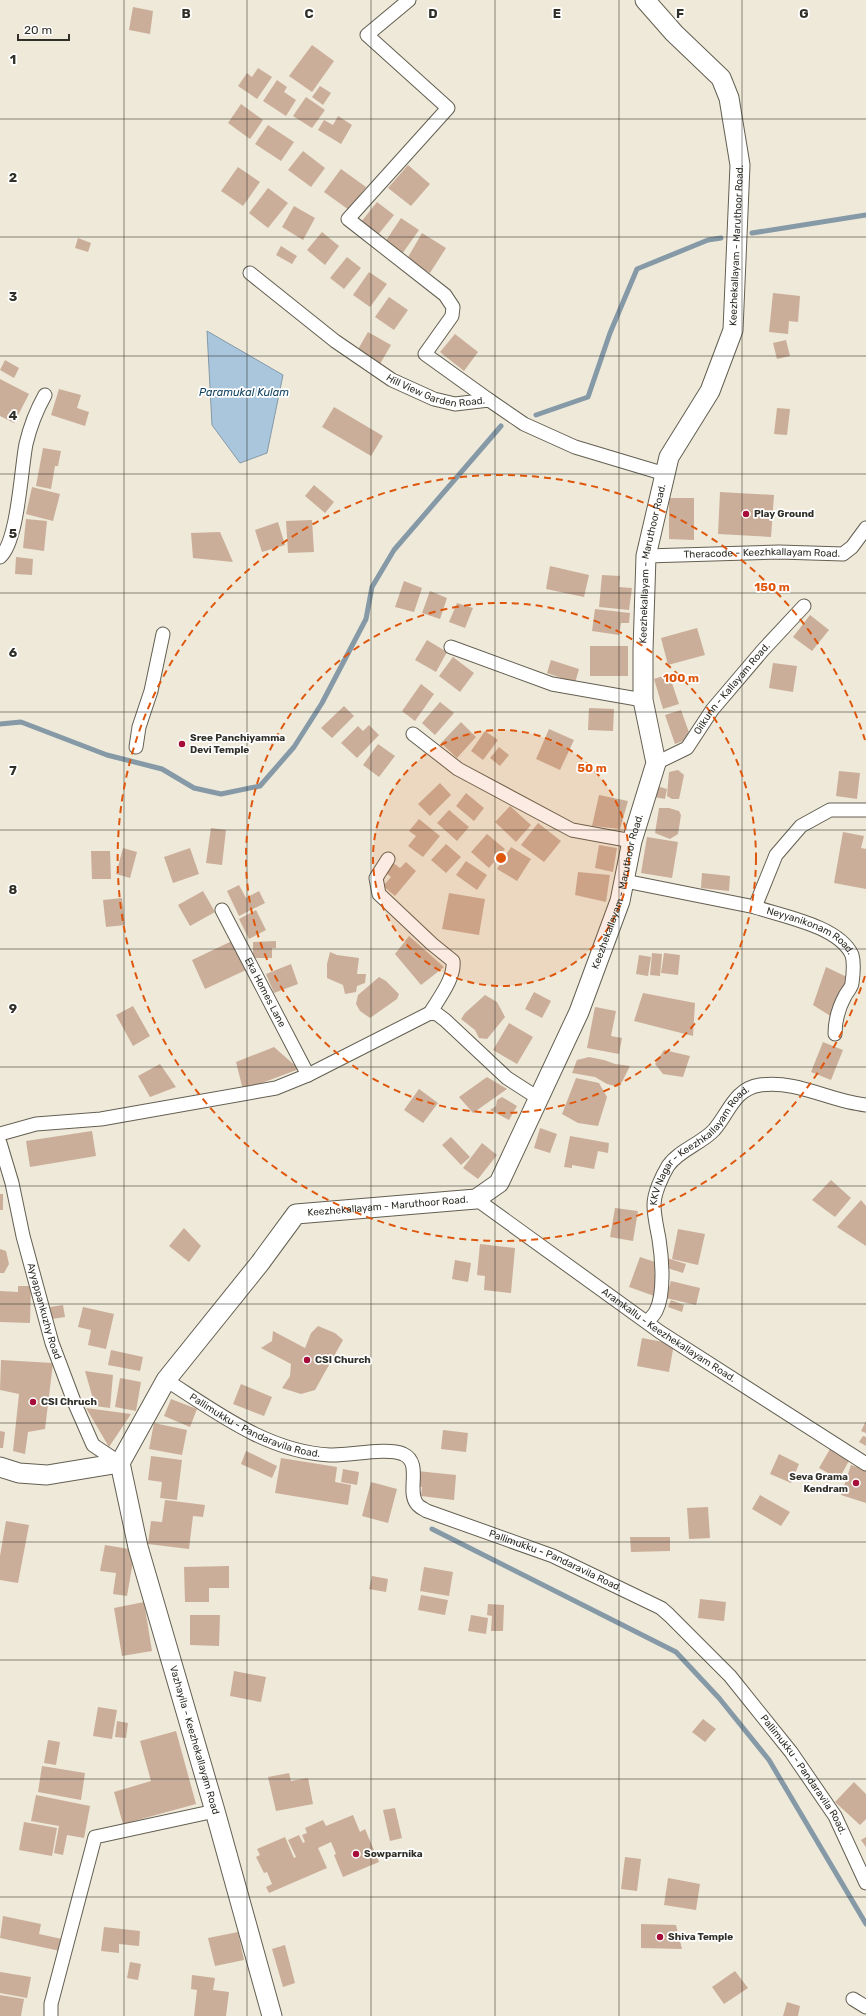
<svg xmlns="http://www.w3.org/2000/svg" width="866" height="2016" viewBox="0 0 866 2016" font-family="Rubik,sans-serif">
<rect width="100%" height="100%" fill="#eee9d9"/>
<path fill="#a9c6dd" stroke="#8599a7" d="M207 331 283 375 267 453 240 463 212 425Z"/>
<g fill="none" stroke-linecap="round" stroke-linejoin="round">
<path stroke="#8599a7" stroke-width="5" d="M752 233 866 215
M536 415 588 397 610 333 637 269 708 240 721 238
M0 724 21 722 107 755 162 769 194 788 221 794 260 786 294 747 322 703 366 619 372 587 394 550 501 426
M432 1529 676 1652 719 1698 769 1760 866 1924"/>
</g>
<path fill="#cbae99" d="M133 7 153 11 150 34 129 30Z
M312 45 334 61 312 92 289 76Z
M258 68 272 77 257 99 238 86 247 73 252 77Z
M277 80 287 87 284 92 296 100 286 116 263 101Z
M320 86 331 93 323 105 312 97Z
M306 97 325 110 312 128 293 116Z
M241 104 263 120 250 139 228 123Z
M338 116 352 125 341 144 318 130 324 120 333 125Z
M268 125 294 142 281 161 255 144Z
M303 151 325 168 311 187 288 170Z
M408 165 430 184 411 206 388 188Z
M238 167 260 182 243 206 221 191Z
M341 169 366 187 349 210 324 192Z
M268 188 288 203 268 228 249 213Z
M377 202 394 215 377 236 361 222Z
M294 206 315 218 303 240 282 227Z
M401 218 419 230 402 254 385 242Z
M322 232 339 246 325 265 307 250Z
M422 233 446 248 430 273 407 259Z
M78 238 91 243 88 252 75 248Z
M281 246 297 256 292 264 276 255Z
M347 257 361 268 344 289 330 278Z
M369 272 387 284 370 307 353 295Z
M773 293 800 296 798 322 789 321 788 334 769 332Z
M389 297 408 310 394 330 375 317Z
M368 332 391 345 380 364 357 351Z
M455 334 478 352 464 371 440 352Z
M786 340 790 356 777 359 773 343Z
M5 360 19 368 14 378 0 370Z
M0 379 29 394 14 423 0 416Z
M59 389 81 395 77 408 89 412 85 426 51 415Z
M334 407 383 436 371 456 322 427Z
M777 408 790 409 787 435 774 434Z
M43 448 61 451 58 466H55L51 489 36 486Z
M314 485 334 502 325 513 305 496Z
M32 487 60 494 53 521 26 514Z
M720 492 774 495 771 537 718 534Z
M669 498H694V540L669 539Z
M26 519 47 521 44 551 23 548Z
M312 520 314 552 288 553 286 521Z
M278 522 285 545 262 552 255 530Z
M220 532 233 562 193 558 191 533Z
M16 557 33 559 32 575 15 574Z
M550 566 589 575 584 597 546 589Z
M602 575 620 576 619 587 632 588 629 610 599 607Z
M404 581 422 588 414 612 395 607Z
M430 591 447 598 440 619 422 613Z
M457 603 473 608 465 628 449 622Z
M595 609 630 613 629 623H621L619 635 592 631Z
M810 615 829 630 812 651 793 637Z
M697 628 705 655 668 665 661 638Z
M427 640 447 652 436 672 415 660Z
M590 646H628V676H590Z
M453 657 474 673 460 692 439 676Z
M551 660 579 669 575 683 547 673Z
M773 663 797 666 793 692 769 688Z
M669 674 679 704 663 709 654 679Z
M421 684 434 694 415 721 402 711Z
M440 702 454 713 435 735 422 723Z
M344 706 354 716 332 738 321 728Z
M589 708 614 709 613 731 588 730Z
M681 710 691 738 675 744 665 715Z
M461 722 476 737 457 758 441 743Z
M369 725 379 735 357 758 341 743 358 726 363 731Z
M549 729 574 740 560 770 536 759Z
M485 731 498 740 483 760 471 751Z
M378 744 395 756 379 777 363 765Z
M499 747 509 755 500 766 490 758Z
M678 770 684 775 681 790 679 799H672L667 796 669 772Z
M839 771 860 773 857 799 836 796Z
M440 783 451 795 430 816 418 804Z
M657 786 667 789 665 799 654 797Z
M466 793 484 808 474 821 456 806Z
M599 795 628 801 620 829 592 826Z
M510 806 531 825 516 842 495 822Z
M659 808H669L679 811 681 815 678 834 670 839 655 833Z
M449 810 469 827 457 841 437 823Z
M419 819 440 836 423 857 408 846 416 836 409 831Z
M538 823 561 841 544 862 521 845Z
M211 828 226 830 222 865 206 863Z
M843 832 864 836 861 848 866 849V889L834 883Z
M487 834 505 849 489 868 471 852Z
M647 837 678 842 672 878 641 873Z
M446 844 461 857 446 873 431 860Z
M599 845 617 848 613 872 595 868Z
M511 847 531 859 517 881 497 869Z
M123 848 137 852 130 878 116 874Z
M190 848 199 874 173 883 164 857Z
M91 851H110L111 879H92Z
M466 861 487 875 477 890 456 875Z
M392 862 400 868 406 862 416 871 395 896 383 886 391 877 384 871Z
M578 872 610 875 606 902 575 895Z
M702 873 730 876 729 891 701 888Z
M239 885 246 898 259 891 265 903 239 916 227 891Z
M203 891 215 912 190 926 178 905Z
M449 893 485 899 479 935 442 929Z
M122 898 125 925 106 927 103 900Z
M256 910 266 930 249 939 239 919Z
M409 936 444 967 421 985 395 954Z
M232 941 246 970 205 989 192 960Z
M276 941V948H272V958H253V942Z
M330 952 337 955 359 958 357 974H366L365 983 357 986 356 992 345 994 343 985 327 978V964Z
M652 953 662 954 660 976 650 975Z
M664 953 680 955 678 975 661 973Z
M639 955 651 957 648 976 636 974Z
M291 964 298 984 274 993 266 974Z
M826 967 851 979 832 1017 813 1005Z
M379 977 386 981 399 994 397 999 370 1018 360 1011 356 1004 358 995Z
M534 992 551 1001 542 1018 525 1009Z
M643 993 695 1003 693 1036 634 1021Z
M485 995 497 1002 505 1017 487 1039 479 1038 475 1030 461 1019 465 1013Z
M133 1006 150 1036 133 1046 116 1015Z
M595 1007 616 1011 611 1036 622 1038 619 1054 587 1048Z
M509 1023 533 1037 517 1064 493 1050Z
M823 1042 843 1050 831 1080 811 1072Z
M274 1047 299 1069 243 1090 236 1062Z
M664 1050 690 1056 683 1077 663 1074 655 1064Z
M589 1057 604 1060 615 1064 630 1066 622 1082 615 1086 607 1084 595 1077 572 1073 577 1060Z
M160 1064 176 1087 150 1097 138 1076Z
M487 1077 507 1089 473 1113 459 1097Z
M576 1078 599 1083 607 1097 598 1126 578 1123 562 1114Z
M419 1089 438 1103 423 1123 404 1110Z
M502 1097 517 1106 509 1120 490 1110 496 1106 497 1100Z
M540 1128 557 1134 550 1153 534 1148Z
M92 1131 96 1156 30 1167 26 1141Z
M570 1136 609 1143 608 1153 598 1151 594 1169 572 1165V1168L564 1167Z
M451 1137 470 1157 461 1165 442 1145Z
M482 1143 497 1155 478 1179 463 1168Z
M831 1180 851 1198 835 1217 812 1200Z
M0 1194H3V1210H0Z
M861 1200 866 1206V1246L837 1227Z
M615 1208 638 1211 633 1241 610 1237Z
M184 1228 201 1246 189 1262 169 1246Z
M678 1229 705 1234 698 1265 672 1259Z
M480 1244 515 1248 511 1293 484 1290 485 1276 477 1275Z
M0 1249 6 1251 9 1264 4 1273H0Z
M640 1257 658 1263 654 1273 664 1277 657 1297 629 1287Z
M667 1258 686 1264 683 1273 664 1267Z
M455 1260 471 1263 468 1282 452 1279Z
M671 1281 700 1288 696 1305 666 1298Z
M18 1286H31L30 1323 0 1322V1291L18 1292Z
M671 1300 684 1305 682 1312 668 1307Z
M63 1305 65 1317 52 1319 50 1307Z
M83 1307 114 1314 106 1349 88 1345 91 1330 78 1327Z
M318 1326 335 1333 343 1340 315 1390 301 1394 282 1388 290 1376 291 1364 261 1348 272 1341 273 1331 305 1348 311 1333Z
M642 1338 674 1344 669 1372 637 1366Z
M111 1350 143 1357 140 1371 108 1365Z
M1 1360 53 1363 45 1429 28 1432 25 1454 13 1451 19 1394 0 1390Z
M85 1371 113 1375 110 1408 95 1406Z
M120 1378 141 1382 136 1411 115 1407Z
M241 1384 272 1397 264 1416 233 1404Z
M171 1399 197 1409 190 1427 164 1416Z
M86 1408 131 1414 109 1447Z
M866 1421V1433L861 1431Z
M154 1423 187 1430 182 1455 149 1449Z
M443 1430 468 1433 466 1452 441 1449Z
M0 1431 5 1432 3 1448H0Z
M863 1436 866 1437V1446L859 1442Z
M830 1449 850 1459 839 1479 819 1468Z
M246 1451 277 1466 272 1478 241 1464Z
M779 1454 799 1464 791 1483 770 1474Z
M151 1456 182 1460 177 1500 160 1498 162 1482 148 1480Z
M281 1458 337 1467 335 1482 351 1485 348 1505 275 1493Z
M851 1465 866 1470V1503L841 1495Z
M343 1469 359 1472 357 1485 341 1482Z
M417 1471 456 1475 454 1500 421 1496 422 1487 415 1486Z
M371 1482 397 1489 388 1523 362 1516Z
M760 1495 790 1512 781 1526 752 1509Z
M165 1500 205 1505 203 1517 193 1516 189 1549 148 1544 151 1521 162 1522Z
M708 1507 710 1538 689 1539 687 1508Z
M6 1521 29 1525 18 1583 0 1580V1556Z
M630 1537H670V1551L631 1552Z
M105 1545 135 1550 127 1596 113 1594 116 1573 100 1571Z
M229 1566V1588H209V1602H185L184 1567Z
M424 1567 453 1572 449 1596 420 1591Z
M372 1576 388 1579 386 1592 369 1589Z
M421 1595 448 1600 445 1615 418 1610Z
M700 1599 726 1602 724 1621 698 1618Z
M144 1602 152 1651 122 1656 114 1608Z
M488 1604 504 1605 503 1631H491L492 1616 487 1615Z
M190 1615H220L219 1646 190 1645Z
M471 1615 488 1618 486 1634 468 1631Z
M234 1671 266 1677 261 1702 230 1696Z
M98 1707 117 1710 112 1739 93 1736Z
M703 1719 716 1729 705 1742 692 1732Z
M117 1721 128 1723 126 1738 115 1737Z
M176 1731 196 1804 123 1824 114 1792 151 1781 140 1741Z
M48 1740 60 1742 56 1765 44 1763Z
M42 1766 85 1773 81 1800 38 1792Z
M289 1773 291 1781 308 1778 313 1804 276 1811 268 1777Z
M854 1782 866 1794V1819L860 1825 835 1802Z
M36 1795 90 1806 84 1838 67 1835 63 1855 54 1853 59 1826 31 1821Z
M395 1808 402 1838 390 1841 383 1810Z
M353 1815 360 1832 365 1829 379 1862 343 1877 334 1855 336 1854 331 1842 318 1848 327 1868 269 1893 266 1887 272 1884 267 1872 264 1873 256 1857 260 1855 257 1849 285 1837 294 1858 296 1857 288 1840 299 1835 303 1843 305 1842 302 1835 307 1833 305 1828 323 1820 326 1826Z
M24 1822 57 1828 52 1856 19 1850Z
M866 1837V1847L861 1840Z
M625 1857 641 1859 637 1891 621 1889Z
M668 1878 700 1884 696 1910 664 1905Z
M3 1916 41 1924 39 1934 62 1939 60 1951 0 1938Z
M641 1924 676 1925 682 1949 641 1948Z
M104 1927 140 1931 139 1946 119 1944V1953L101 1951Z
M238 1932 244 1960 215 1966 208 1938Z
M285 1945 295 1983 283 1987 272 1949Z
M130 1962 141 1964 138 1980 127 1978Z
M735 1971 748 1988 724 2004 712 1987Z
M0 1972 31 1977 27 1998 0 1993Z
M192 1975 215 1978 213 1990 229 1992 226 2016H194L197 1990 191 1989Z
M0 1995 24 1999 21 2016H0Z
M787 2002 800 2006 798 2016H783Z"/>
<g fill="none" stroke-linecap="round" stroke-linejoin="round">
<defs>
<g id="street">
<path d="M409 0 367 35 448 108 348 219 445 295 453 307 452 316 425 354 489 400"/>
<path id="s1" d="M250 273 335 341 392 380 434 399 455 404 489 400 524 424 575 447 665 474"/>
<path id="s2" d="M646 556 779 552 843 554 852 547 866 528"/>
<path d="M0 557C18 542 21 469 26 444 30 427 36 411 45 395"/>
<path d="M451 647 552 684 643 700"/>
<path d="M413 734 458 769 572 830 632 841"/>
<path d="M136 747 139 727 151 691 163 634"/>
<path id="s3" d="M656 763 687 748 712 710 763 650 804 606"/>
<path d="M388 859 376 878 379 894 432 944 453 961C455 978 439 998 430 1013"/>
<path d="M625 881 755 907 776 855 801 826 830 810H866"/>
<path id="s4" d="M755 907C782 916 839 926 852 955 854 962 853 976 852 983 852 987 847 992 845 996 838 1009 835 1020 835 1034"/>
<path id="s5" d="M222 910 308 1075"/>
<path d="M0 1134 36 1124 101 1119 276 1088 308 1075 430 1013 437 1014 445 1020 507 1078 538 1098"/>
<path id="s6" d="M0 1143 12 1183 23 1236 52 1343 75 1404 93 1445 120 1463"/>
<path id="s7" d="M476 1199 660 1332 866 1464"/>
<path id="s8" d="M647 1322C650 1319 654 1315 656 1311 665 1293 662 1258 659 1239 657 1228 654 1216 654 1205 654 1193 662 1176 668 1166 679 1150 701 1144 714 1130 729 1113 734 1089 760 1085 799 1080 828 1101 866 1105"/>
<path id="s9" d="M166 1380C216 1412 268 1452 330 1455 349 1456 386 1447 403 1454 423 1463 406 1491 417 1504 419 1507 424 1509 427 1511L553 1556 661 1608 669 1615 730 1676 791 1752 835 1816 866 1883"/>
<path d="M853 1999 866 2007"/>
<path d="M51 2016V2004L95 1837 215 1811"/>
</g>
<g id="secondary">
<path id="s10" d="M120 1463 166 1380 260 1263 296 1214 476 1199 499 1183 579 1012 620 901 632 841 656 763 643 700V650L646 556 669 457 710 391 733 330 740 165 729 98 721 78 674 33 645 0"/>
<path id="s11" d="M120 1463 138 1547 215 1811 272 2016"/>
<path d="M0 1467 19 1473 47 1475 120 1463"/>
</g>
</defs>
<use href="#street" stroke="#635f51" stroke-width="15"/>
<use href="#secondary" stroke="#635f51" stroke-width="21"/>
<use href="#street" stroke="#fff" stroke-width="13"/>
<use href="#secondary" stroke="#fff" stroke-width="19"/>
</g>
<path fill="none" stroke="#302f28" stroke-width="1" stroke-opacity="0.55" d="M124 0V2016M247 0V2016M371 0V2016M495 0V2016M619 0V2016M742 0V2016M0 119H866M0 237H866M0 356H866M0 474H866M0 593H866M0 712H866M0 830H866M0 949H866M0 1067H866M0 1186H866M0 1304H866M0 1423H866M0 1542H866M0 1660H866M0 1779H866M0 1897H866"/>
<circle cx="501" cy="858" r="128" fill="#df570d" fill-opacity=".12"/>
<g fill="none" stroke="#df570d" stroke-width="2" stroke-dasharray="7 5">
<circle cx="501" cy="858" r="128"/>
<circle cx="501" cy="858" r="255"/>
<path d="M865 976A383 383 0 1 1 865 740"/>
</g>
<g fill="#a60d39" stroke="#fff" stroke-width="1.5">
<circle cx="746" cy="514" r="4"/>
<circle cx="182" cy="744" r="4"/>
<circle cx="307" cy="1360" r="4"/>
<circle cx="33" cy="1402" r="4"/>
<circle cx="856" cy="1483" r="4"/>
<circle cx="356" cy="1854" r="4"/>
<circle cx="660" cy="1937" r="4"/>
</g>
<g text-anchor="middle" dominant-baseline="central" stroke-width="3.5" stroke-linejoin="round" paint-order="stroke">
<g font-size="10" fill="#302f28" stroke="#fff">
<text stroke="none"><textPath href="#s10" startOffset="1502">Keezhekallayam - Maruthoor Road.</textPath></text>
<text stroke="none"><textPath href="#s1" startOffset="224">Hill View Garden Road.</textPath></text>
<text stroke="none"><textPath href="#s2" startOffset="116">Theracode - Keezhkallayam Road.</textPath></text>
<text stroke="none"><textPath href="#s10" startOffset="1166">Keezhekallayam - Maruthoor Road.</textPath></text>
<text stroke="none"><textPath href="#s3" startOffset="109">Oilkunn - Kallayam Road.</textPath></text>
<text stroke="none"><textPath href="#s10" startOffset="830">Keezhekallayam - Maruthoor Road.</textPath></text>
<text stroke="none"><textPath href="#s4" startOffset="61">Neyyanikonam Road.</textPath></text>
<text stroke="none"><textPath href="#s5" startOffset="93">Eka Homes Lane</textPath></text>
<text stroke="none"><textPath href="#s8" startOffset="199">KKV Nagar - Keezhkallayam Road.</textPath></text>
<text stroke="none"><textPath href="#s10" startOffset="398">Keezhekallayam - Maruthoor Road.</textPath></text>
<text stroke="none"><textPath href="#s6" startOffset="174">Ayyappankuzhy Road</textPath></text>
<text stroke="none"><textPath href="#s7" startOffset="236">Aramkallu - Keezhekallayam Road.</textPath></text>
<text stroke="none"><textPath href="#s9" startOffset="101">Pallimukku - Pandaravila Road.</textPath></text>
<text stroke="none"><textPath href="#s9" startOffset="461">Pallimukku - Pandaravila Road.</textPath></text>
<text stroke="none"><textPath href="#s11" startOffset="287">Vazhayila - Keezhekallayam Road</textPath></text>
<text stroke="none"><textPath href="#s9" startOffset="797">Pallimukku - Pandaravila Road.</textPath></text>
</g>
<g font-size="10" font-weight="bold" fill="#302f28" stroke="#fff" text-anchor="start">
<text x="754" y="514">Play Ground</text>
<text x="190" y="738">Sree Panchiyamma<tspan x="190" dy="12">Devi Temple</tspan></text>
<text x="315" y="1360">CSI Church</text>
<text x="41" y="1402">CSI Chruch</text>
<text x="848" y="1477" text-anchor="end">Seva Grama<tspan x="848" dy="12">Kendram</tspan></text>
<text x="364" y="1854">Sowparnika</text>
<text x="668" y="1937">Shiva Temple</text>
</g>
<g font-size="11" font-style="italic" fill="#114262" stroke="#fff">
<text x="244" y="392">Paramukal Kulam</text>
</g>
</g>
<g font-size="13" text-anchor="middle" font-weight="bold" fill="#302f28" stroke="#fff" stroke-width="3.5" stroke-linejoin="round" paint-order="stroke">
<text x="186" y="18">B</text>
<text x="309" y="18">C</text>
<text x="433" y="18">D</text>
<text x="557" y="18">E</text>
<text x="680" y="18">F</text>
<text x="804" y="18">G</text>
<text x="13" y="64">1</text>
<text x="13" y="182">2</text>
<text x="13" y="301">3</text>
<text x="13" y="420">4</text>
<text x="13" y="538">5</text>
<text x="13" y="657">6</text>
<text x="13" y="775">7</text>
<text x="13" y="894">8</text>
<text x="13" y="1013">9</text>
</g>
<circle cx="501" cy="858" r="6" fill="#df570d" stroke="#fff" stroke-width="2"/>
<g font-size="12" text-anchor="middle" font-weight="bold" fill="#df570d" stroke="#fff" stroke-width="3.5" stroke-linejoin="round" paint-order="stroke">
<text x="772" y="591">150 m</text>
<text x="681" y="682">100 m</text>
<text x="592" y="772">50 m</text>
</g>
<path d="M18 34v6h51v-6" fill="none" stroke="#302f28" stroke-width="2"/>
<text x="24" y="34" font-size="12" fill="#302f28" stroke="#ffffff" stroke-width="3" paint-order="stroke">20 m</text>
</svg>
